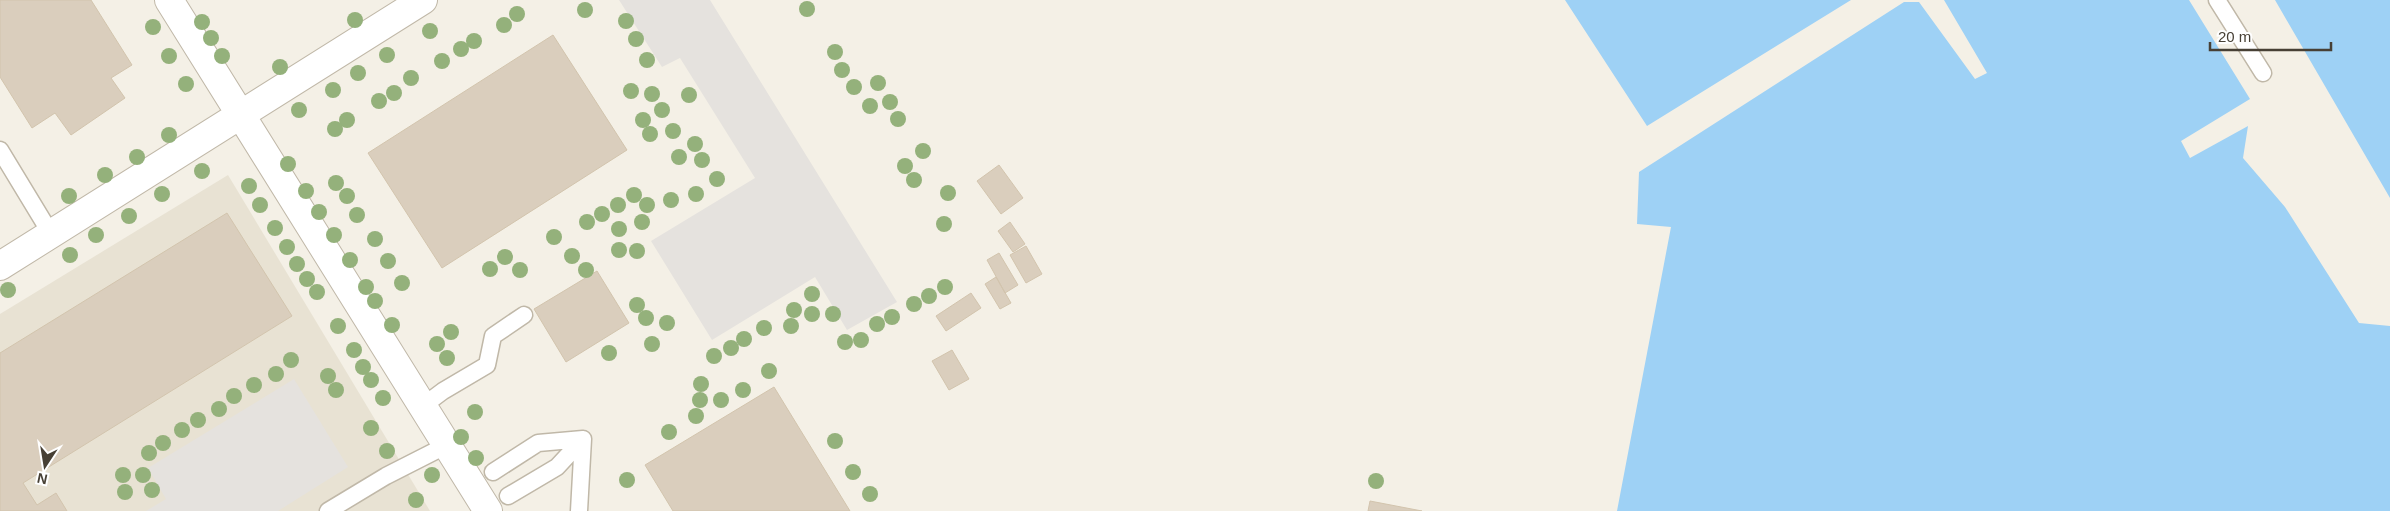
<svg xmlns="http://www.w3.org/2000/svg" width="2390" height="511" viewBox="0 0 2390 511" font-family="Helvetica,sans-serif">
<rect width="100%" height="100%" fill="#f4f0e6"/>
<path fill="#e8e2d3" d="M228 175 430 511H0V314Z"/>
<path fill="#e5e2de" d="M619 0H710L897 302 847 330 815 277 712 340 651 241 755 178 680 58 662 67Z
M294 379 348 467 278 511H146L166 499 148 468Z"/>
<path fill="#9ed1f5" d="M1565 0H1851L1647 126Z
M1944 0H2189L2250 99 2181 141 2190 158 2248 126 2243 158 2285 207 2359 323 2390 326V511H1617L1671 227 1637 224 1639 172 1904 2H1919L1975 79 1987 73Z
M2275 0H2390V198Z"/>
<path fill="#dacebd" stroke="#d2c4ad" d="M0 0H91L132 65 111 78 125 98 71 135 55 113 32 128 0 77Z
M553 35 627 150 442 268 368 153Z
M999 165 1023 198 1001 214 977 181Z
M227 213 292 316 23 483 37 505 56 493 67 511H0V353Z
M1010 222 1025 244 1013 252 998 231Z
M1026 246 1042 274 1026 283 1010 255Z
M999 253 1018 285 1005 293 987 260Z
M597 271 629 323 566 362 534 309Z
M996 277 1011 303 1000 309 985 284Z
M971 293 981 308 946 331 936 316Z
M952 350 969 379 949 390 932 361Z
M774 387 850 511H673L645 465Z
M1370 501 1422 511H1368Z"/>
<g fill="none" stroke-linecap="round" stroke-linejoin="round">
<defs>
<path id="lane" d="M2217 0 2263 73
M0 150 51 234
M423 406 443 391 487 365 493 336 524 315
M493 472 538 443 583 439
M508 496 557 467 583 439
M328 511 386 476 447 445
M579 511 583 439"/>
<path id="street" d="M169 0 488 511
M0 266 423 0"/>
</defs>
<use href="#lane" stroke="#c0b8a8" stroke-width="19"/>
<use href="#street" stroke="#c0b8a8" stroke-width="30"/>
<use href="#lane" stroke="#fff" stroke-width="16"/>
<use href="#street" stroke="#fff" stroke-width="28"/>
</g>
<g fill="#94b17b">
<circle cx="807" cy="9" r="8"/>
<circle cx="585" cy="10" r="8"/>
<circle cx="517" cy="14" r="8"/>
<circle cx="355" cy="20" r="8"/>
<circle cx="626" cy="21" r="8"/>
<circle cx="202" cy="22" r="8"/>
<circle cx="504" cy="25" r="8"/>
<circle cx="153" cy="27" r="8"/>
<circle cx="430" cy="31" r="8"/>
<circle cx="211" cy="38" r="8"/>
<circle cx="636" cy="39" r="8"/>
<circle cx="474" cy="41" r="8"/>
<circle cx="461" cy="49" r="8"/>
<circle cx="835" cy="52" r="8"/>
<circle cx="387" cy="55" r="8"/>
<circle cx="169" cy="56" r="8"/>
<circle cx="222" cy="56" r="8"/>
<circle cx="647" cy="60" r="8"/>
<circle cx="442" cy="61" r="8"/>
<circle cx="280" cy="67" r="8"/>
<circle cx="842" cy="70" r="8"/>
<circle cx="358" cy="73" r="8"/>
<circle cx="411" cy="78" r="8"/>
<circle cx="878" cy="83" r="8"/>
<circle cx="186" cy="84" r="8"/>
<circle cx="854" cy="87" r="8"/>
<circle cx="333" cy="90" r="8"/>
<circle cx="631" cy="91" r="8"/>
<circle cx="394" cy="93" r="8"/>
<circle cx="652" cy="94" r="8"/>
<circle cx="689" cy="95" r="8"/>
<circle cx="379" cy="101" r="8"/>
<circle cx="890" cy="102" r="8"/>
<circle cx="870" cy="106" r="8"/>
<circle cx="299" cy="110" r="8"/>
<circle cx="662" cy="110" r="8"/>
<circle cx="898" cy="119" r="8"/>
<circle cx="347" cy="120" r="8"/>
<circle cx="643" cy="120" r="8"/>
<circle cx="335" cy="129" r="8"/>
<circle cx="673" cy="131" r="8"/>
<circle cx="650" cy="134" r="8"/>
<circle cx="169" cy="135" r="8"/>
<circle cx="695" cy="144" r="8"/>
<circle cx="923" cy="151" r="8"/>
<circle cx="137" cy="157" r="8"/>
<circle cx="679" cy="157" r="8"/>
<circle cx="702" cy="160" r="8"/>
<circle cx="288" cy="164" r="8"/>
<circle cx="905" cy="166" r="8"/>
<circle cx="202" cy="171" r="8"/>
<circle cx="105" cy="175" r="8"/>
<circle cx="717" cy="179" r="8"/>
<circle cx="914" cy="180" r="8"/>
<circle cx="336" cy="183" r="8"/>
<circle cx="249" cy="186" r="8"/>
<circle cx="306" cy="191" r="8"/>
<circle cx="948" cy="193" r="8"/>
<circle cx="162" cy="194" r="8"/>
<circle cx="696" cy="194" r="8"/>
<circle cx="634" cy="195" r="8"/>
<circle cx="69" cy="196" r="8"/>
<circle cx="347" cy="196" r="8"/>
<circle cx="671" cy="200" r="8"/>
<circle cx="260" cy="205" r="8"/>
<circle cx="618" cy="205" r="8"/>
<circle cx="647" cy="205" r="8"/>
<circle cx="319" cy="212" r="8"/>
<circle cx="602" cy="214" r="8"/>
<circle cx="357" cy="215" r="8"/>
<circle cx="129" cy="216" r="8"/>
<circle cx="587" cy="222" r="8"/>
<circle cx="642" cy="222" r="8"/>
<circle cx="944" cy="224" r="8"/>
<circle cx="275" cy="228" r="8"/>
<circle cx="619" cy="229" r="8"/>
<circle cx="96" cy="235" r="8"/>
<circle cx="334" cy="235" r="8"/>
<circle cx="554" cy="237" r="8"/>
<circle cx="375" cy="239" r="8"/>
<circle cx="287" cy="247" r="8"/>
<circle cx="619" cy="250" r="8"/>
<circle cx="637" cy="251" r="8"/>
<circle cx="70" cy="255" r="8"/>
<circle cx="572" cy="256" r="8"/>
<circle cx="505" cy="257" r="8"/>
<circle cx="350" cy="260" r="8"/>
<circle cx="388" cy="261" r="8"/>
<circle cx="297" cy="264" r="8"/>
<circle cx="490" cy="269" r="8"/>
<circle cx="520" cy="270" r="8"/>
<circle cx="586" cy="270" r="8"/>
<circle cx="307" cy="279" r="8"/>
<circle cx="402" cy="283" r="8"/>
<circle cx="366" cy="287" r="8"/>
<circle cx="945" cy="287" r="8"/>
<circle cx="8" cy="290" r="8"/>
<circle cx="317" cy="292" r="8"/>
<circle cx="812" cy="294" r="8"/>
<circle cx="929" cy="296" r="8"/>
<circle cx="375" cy="301" r="8"/>
<circle cx="914" cy="304" r="8"/>
<circle cx="637" cy="305" r="8"/>
<circle cx="794" cy="310" r="8"/>
<circle cx="812" cy="314" r="8"/>
<circle cx="833" cy="314" r="8"/>
<circle cx="892" cy="317" r="8"/>
<circle cx="646" cy="318" r="8"/>
<circle cx="667" cy="323" r="8"/>
<circle cx="877" cy="324" r="8"/>
<circle cx="392" cy="325" r="8"/>
<circle cx="338" cy="326" r="8"/>
<circle cx="791" cy="326" r="8"/>
<circle cx="764" cy="328" r="8"/>
<circle cx="451" cy="332" r="8"/>
<circle cx="744" cy="339" r="8"/>
<circle cx="861" cy="340" r="8"/>
<circle cx="845" cy="342" r="8"/>
<circle cx="437" cy="344" r="8"/>
<circle cx="652" cy="344" r="8"/>
<circle cx="731" cy="348" r="8"/>
<circle cx="354" cy="350" r="8"/>
<circle cx="609" cy="353" r="8"/>
<circle cx="714" cy="356" r="8"/>
<circle cx="447" cy="358" r="8"/>
<circle cx="291" cy="360" r="8"/>
<circle cx="363" cy="367" r="8"/>
<circle cx="769" cy="371" r="8"/>
<circle cx="276" cy="374" r="8"/>
<circle cx="328" cy="376" r="8"/>
<circle cx="371" cy="380" r="8"/>
<circle cx="701" cy="384" r="8"/>
<circle cx="254" cy="385" r="8"/>
<circle cx="336" cy="390" r="8"/>
<circle cx="743" cy="390" r="8"/>
<circle cx="234" cy="396" r="8"/>
<circle cx="383" cy="398" r="8"/>
<circle cx="700" cy="400" r="8"/>
<circle cx="721" cy="400" r="8"/>
<circle cx="219" cy="409" r="8"/>
<circle cx="475" cy="412" r="8"/>
<circle cx="696" cy="416" r="8"/>
<circle cx="198" cy="420" r="8"/>
<circle cx="371" cy="428" r="8"/>
<circle cx="182" cy="430" r="8"/>
<circle cx="669" cy="432" r="8"/>
<circle cx="461" cy="437" r="8"/>
<circle cx="835" cy="441" r="8"/>
<circle cx="163" cy="443" r="8"/>
<circle cx="387" cy="451" r="8"/>
<circle cx="149" cy="453" r="8"/>
<circle cx="476" cy="458" r="8"/>
<circle cx="853" cy="472" r="8"/>
<circle cx="123" cy="475" r="8"/>
<circle cx="143" cy="475" r="8"/>
<circle cx="432" cy="475" r="8"/>
<circle cx="627" cy="480" r="8"/>
<circle cx="1376" cy="481" r="8"/>
<circle cx="152" cy="490" r="8"/>
<circle cx="125" cy="492" r="8"/>
<circle cx="870" cy="494" r="8"/>
<circle cx="416" cy="500" r="8"/>
</g>
<g transform="translate(45 466) rotate(192)" stroke="#ffffff" stroke-width="4" paint-order="stroke">
<path d="M0-4L9 19L0 12L-9 19Z" fill="#474035"/>
<text y="-8" font-size="14" font-weight="bold" text-anchor="middle" fill="#474035">N</text>
</g>
<path d="M2210 42v8h121v-8" fill="none" stroke="#474035" stroke-width="2.5"/>
<text x="2218" y="42" font-size="15" fill="#474035" stroke="#ffffff" stroke-width="4" paint-order="stroke">20 m</text>
</svg>
